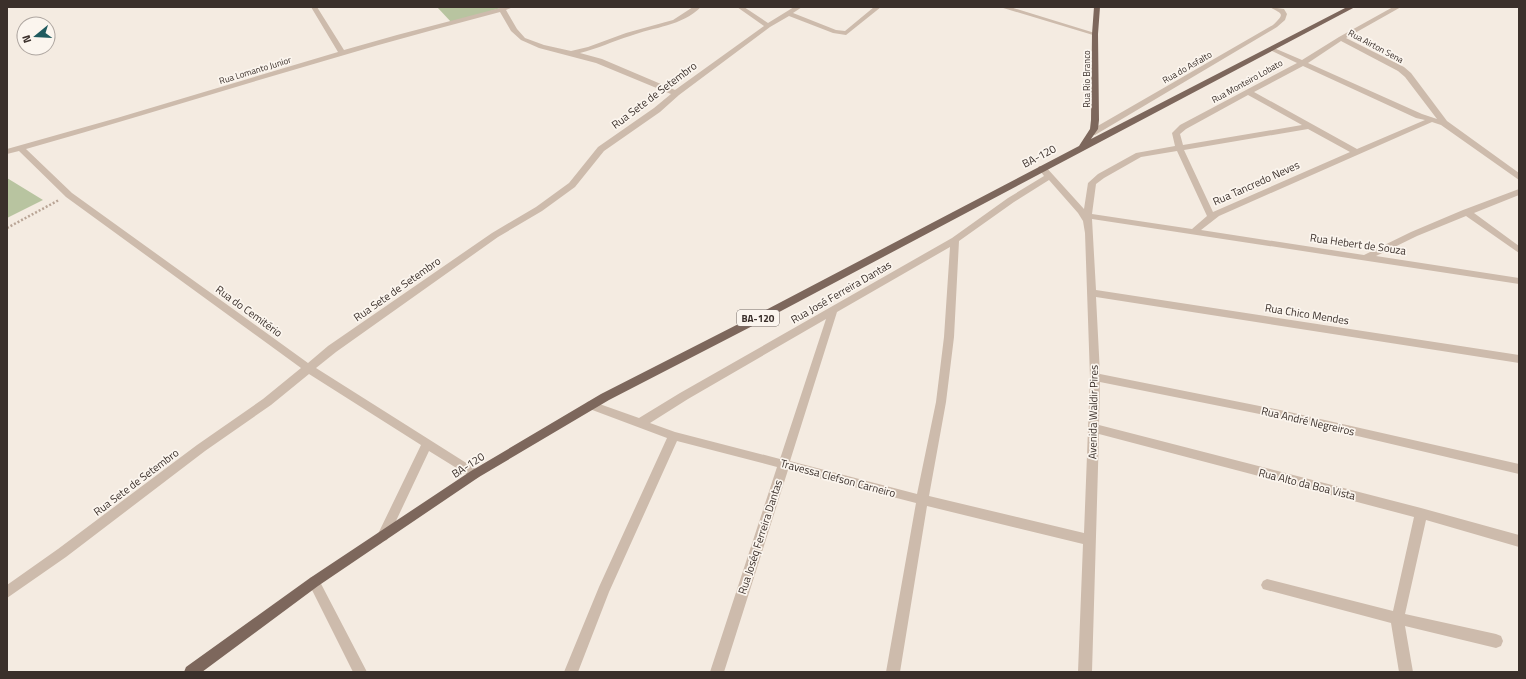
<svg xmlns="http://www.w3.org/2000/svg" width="1526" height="679" viewBox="0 0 1526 679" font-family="'Titillium Web',sans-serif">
<rect width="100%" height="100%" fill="#f4ebe1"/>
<path fill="#b8c4a0" d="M437 7H504L452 23Z
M7 178 43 200 7 218Z"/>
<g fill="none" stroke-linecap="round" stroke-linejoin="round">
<path stroke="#b9a596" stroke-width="2.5" stroke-dasharray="2 2" stroke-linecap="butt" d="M7 228 59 200"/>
<path fill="#cdbbac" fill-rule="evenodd" d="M311 7H317L344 50 397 35 500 8 513 7 506 10 517 29 525 38 544 45 571 51 588 47 626 33 673 20 693 7H701C682 26 654 27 630 36 613 41 597 49 580 53L602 59 675 90 764 26 737 7H744L768 23 794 7H802L793 13 836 30 845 31 874 7H881L846 35 833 33 789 16 770 27 679 95 660 112 604 151 575 187 542 211 498 237 336 352 316 368 479 471 481 474 479 477 475 479 471 477 429 451 387 540 383 541 379 540 377 536 421 445 309 374 271 405 205 451 66 557 7 598V585L58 549 197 445 263 399 301 368 66 197 19 151 7 154V149L117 118 338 52ZM500 12 511 31 521 40 539 48 596 63 671 94 654 108 598 147 569 183 536 207 492 233 328 346 308 363 72 193 26 149C184 104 341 53 500 12Z
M1000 7H1010L1098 34 1093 35Z
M1270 7 1284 9 1287 14 1285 20 1277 27 1095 135H1089V131L1273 25C1287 12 1280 14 1270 7Z
M1393 7H1401L1346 38 1404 67 1411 73 1447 121 1519 173V180L1441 125 1432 122 1219 216 1201 230 1364 255 1411 232 1463 210 1519 189V195L1474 213 1519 246V253L1466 216 1417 236 1376 256 1519 278V284L1092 219 1096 290 1519 355V363L1096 297 1100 374 1285 411 1519 464V474L1285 419 1100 382 1099 425 1421 508 1519 535V547L1426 520 1405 614 1496 634 1501 636 1503 641 1501 646 1496 648 1405 626 1413 672H1399L1391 623 1263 589 1261 585 1263 581 1267 579 1393 611 1414 517 1099 434 1092 672H1078L1083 544 927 506 900 672H886L916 503 788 470 724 672H710L777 467 677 441 609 592 578 672H564L599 587 667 438 587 408 586 405 587 402 591 401 639 418 680 393 952 238 1008 198 1044 176 1038 168 1039 166H1045L1084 209 1088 183 1098 174 1136 153 1175 146 1172 133 1180 125 1297 63 1270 50V48H1274L1302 60 1339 37ZM1341 41 1398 71 1405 77 1437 119 1422 114 1308 63ZM1303 66 1416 118 1425 120 1357 149 1254 92ZM1248 95 1302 125 1183 145 1180 134 1186 129ZM1308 129 1350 152 1213 212 1184 150ZM1177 151 1207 216 1192 229 1092 214 1096 184 1104 178 1141 157ZM1049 180 1078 213 1083 221 1085 233 1090 377 1084 533 929 496 946 402 954 337 959 241 1014 202ZM950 247 944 337 936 402 917 494 790 461 837 312ZM826 319 780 459 675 432 650 423 688 399Z
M314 576 318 578 367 672H353L308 582 310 578Z"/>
<path fill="#7d675c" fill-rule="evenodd" d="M1094 7H1100L1098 34 1099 120 1098 129 1091 139 1347 7H1355L766 319 609 400 479 477 318 586 202 672H184L186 667 310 578 471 471 601 394 760 313 1079 146 1090 129 1091 120 1092 34Z"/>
</g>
<g text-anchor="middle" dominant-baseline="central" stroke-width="3.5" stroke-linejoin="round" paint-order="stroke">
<g font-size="9" fill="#3b302b" stroke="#fbf5ee">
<text transform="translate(1376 46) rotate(28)">Rua Airton Sena</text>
<text transform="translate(1187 67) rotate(-30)">Rua do Asfalto</text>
<text transform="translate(255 70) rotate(-17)">Rua Lomanto Junior</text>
<text transform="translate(1086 79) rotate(-90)">Rua Rio Branco</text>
<text transform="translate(1247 81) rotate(-29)">Rua Monteiro Lobato</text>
</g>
<rect fill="#fbf5ee" stroke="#756b66" stroke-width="1" x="737" y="310" width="42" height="16" rx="3"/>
<g font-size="10" font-weight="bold" fill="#3b302b">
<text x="758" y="318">BA-120</text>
</g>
<g font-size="11" fill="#3b302b" stroke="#fbf5ee">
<text transform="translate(654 95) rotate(-37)">Rua Sete de Setembro</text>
<text transform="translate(1039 156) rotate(-28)">BA-120</text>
<text transform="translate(1256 183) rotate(-24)">Rua Tancredo Neves</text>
<text transform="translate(1358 244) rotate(8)">Rua Hebert de Souza</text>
<text transform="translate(397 289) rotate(-35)">Rua Sete de Setembro</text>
<text transform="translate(841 292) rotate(-30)">Rua José Ferreira Dantas</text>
<text transform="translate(249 311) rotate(36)">Rua do Cemitério</text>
<text transform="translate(1307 314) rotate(9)">Rua Chico Mendes</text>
<text transform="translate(1093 412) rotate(-89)">Avenida Waldir Pires</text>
<text transform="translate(1308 421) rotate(13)">Rua André Negreiros</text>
<text transform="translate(468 465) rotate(-33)">BA-120</text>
<text transform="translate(838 478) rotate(15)">Travessa Clefson Carneiro</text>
<text transform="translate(136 482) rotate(-37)">Rua Sete de Setembro</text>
<text transform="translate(1307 484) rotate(14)">Rua Alto da Boa Vista</text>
<text transform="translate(760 537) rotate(-72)">Rua Joséq Ferreira Dantas</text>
</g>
</g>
<rect width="1526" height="679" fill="none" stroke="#3b302b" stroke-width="16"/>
<g transform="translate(36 36) rotate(252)"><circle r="19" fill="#fbf5ee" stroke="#aea6a0"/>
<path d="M0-3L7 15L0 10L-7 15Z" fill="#1f5a5e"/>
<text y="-6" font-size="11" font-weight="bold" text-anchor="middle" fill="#3b302b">N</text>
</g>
</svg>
